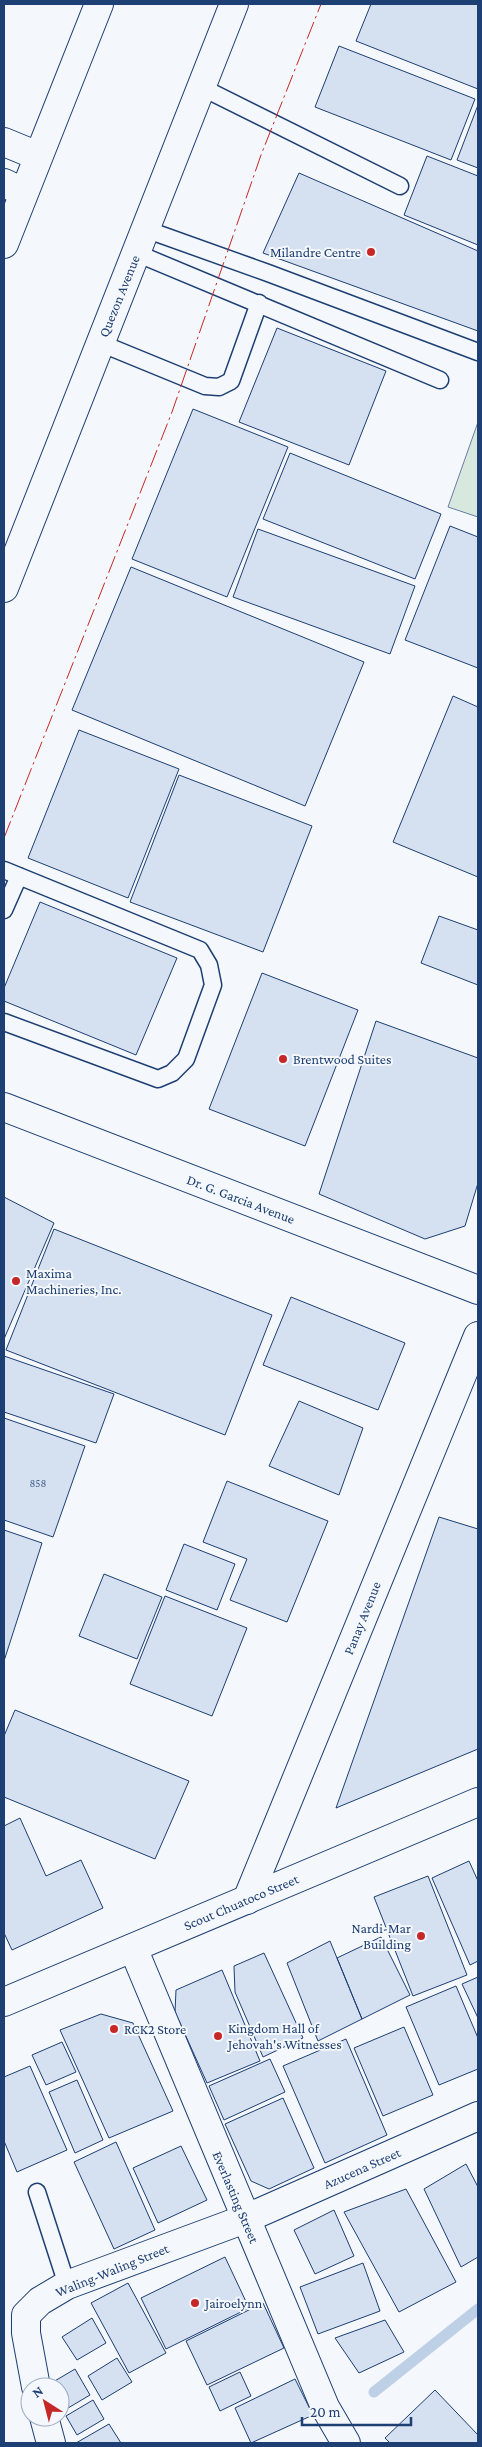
<svg xmlns="http://www.w3.org/2000/svg" width="482" height="2447" viewBox="0 0 482 2447" font-family="'Crimson Pro',serif">
<rect width="100%" height="100%" fill="#f4f7fb"/>
<path fill="#d7e8df" stroke="#687fa3" d="M478 422V517L448 507Z"/>
<g fill="none" stroke-linecap="round" stroke-linejoin="round">
<path stroke="#bed0e5" stroke-width="11" d="M374 2392 478 2309"/>
</g>
<path fill="#d5e0f0" stroke="#1d3f73" d="M371 4H478V89L356 41Z
M339 46 475 99 451 160 315 107Z
M478 105V168L457 160Z
M427 156 478 176V245L404 215Z
M299 173 478 251V331L263 253Z
M277 328 386 371 349 465 239 422Z
M193 409 288 447 227 597 132 559Z
M290 453 441 514 415 579 263 519Z
M450 526 478 537V668L405 640Z
M258 529 415 586 390 654 233 597Z
M131 567 364 662 305 806 72 710Z
M453 696 478 707V877L393 842Z
M79 730 179 769 128 898 28 858Z
M179 775 312 826 263 952 130 902Z
M40 902 177 958 136 1055 4 1001V988Z
M439 916 478 930V985L421 963Z
M262 973 358 1010 305 1146 209 1109Z
M376 1021 478 1058V1183L465 1226 425 1239 319 1194Z
M4 1197 54 1223 4 1339Z
M54 1229 272 1315 225 1435 6 1350Z
M291 1297 405 1343 378 1410 263 1365Z
M4 1356 114 1394 96 1443 4 1412Z
M299 1401 363 1428 339 1495 269 1466Z
M4 1418 85 1446 53 1537 4 1520Z
M227 1481 328 1521 287 1622 230 1600 247 1559 203 1542Z
M439 1517 478 1529V1749L336 1808Z
M4 1530 42 1543 4 1661Z
M184 1544 235 1564 217 1610 166 1590Z
M104 1574 162 1597 137 1659 79 1636Z
M165 1596 247 1628 212 1716 130 1684Z
M15 1710 189 1781 155 1859 4 1797V1736Z
M20 1818 46 1876 81 1860 103 1908 12 1950 4 1933V1826Z
M469 1861 478 1881V1961L470 1965 432 1878Z
M428 1876 467 1975 413 1996 374 1897Z
M381 1937 410 1995 362 2019 337 1958Z
M330 1941 362 2019 318 2041 287 1963Z
M264 1953 303 2038 263 2057 235 1992 234 1966Z
M222 1970 260 2061 207 2083 175 2012 176 1990Z
M478 1977V2018L462 1984Z
M456 1986 478 2038V2069L439 2085 406 2007Z
M101 2014 133 2023 173 2111 109 2138 60 2030Z
M404 2027 433 2095 383 2116 354 2048Z
M346 2039 387 2135 325 2163 283 2066Z
M62 2042 76 2072 46 2085 32 2055Z
M270 2059 285 2092 224 2120 209 2086Z
M30 2066 67 2150 17 2172 4 2141V2077Z
M77 2080 103 2140 75 2153 49 2092Z
M283 2098 314 2168 269 2189 251 2181 225 2124Z
M116 2142 155 2230 114 2249 74 2162Z
M181 2146 207 2200 158 2223 133 2168Z
M466 2164 478 2187V2257L461 2267 424 2189Z
M406 2189 456 2282 399 2312 344 2212Z
M334 2210 354 2256 315 2274 294 2230Z
M225 2257 249 2308 166 2349 141 2298Z
M363 2263 380 2311 318 2334 300 2287Z
M128 2283 166 2353 129 2373 91 2303Z
M263 2303 284 2348 207 2385 186 2341Z
M92 2318 106 2343 77 2360 62 2337Z
M385 2320 404 2352 359 2373 335 2338Z
M117 2358 132 2382 102 2400 88 2376Z
M75 2369 90 2395 63 2411 60 2405V2387H49L48 2385Z
M240 2372 251 2396 220 2411 209 2387Z
M295 2379 313 2415 251 2443 235 2408Z
M435 2390 478 2435V2443H390L385 2438Z
M93 2400 104 2419 77 2435 66 2416Z
M109 2424 121 2443H76Z"/>
<g fill="none" stroke-linecap="round" stroke-linejoin="round">
<defs>
<path id="service" d="M201 87 400 186
M145 229 268 273 478 352
M136 253 440 380
M100 343 205 386 219 387 231 381 259 303
M4 870 200 950 209 965 213 985 186 1059 172 1073 158 1079 4 1022
M4 910 19 876
M37 2192 67 2285"/>
<path id="minor" d="M4 1107 478 1290
M247 1900 478 1336
M133 1948 325 2407 346 2443
M36 2387 26 2333V2315L40 2301 67 2285 245 2219 478 2116
M44 2417 51 2443"/>
<path id="secondary" d="M4 142 38 156
M4 183 23 192
M4 2002 478 1802"/>
<path id="primary" d="M4 244 99 4
M4 588 234 4"/>
</defs>
<use href="#service" stroke="#1d3f73" stroke-width="19"/>
<use href="#minor" stroke="#1d3f73" stroke-width="30"/>
<use href="#secondary" stroke="#1d3f73" stroke-width="30"/>
<use href="#primary" stroke="#1d3f73" stroke-width="30"/>
<use href="#service" stroke="#f4f7fb" stroke-width="16"/>
<use href="#minor" stroke="#f4f7fb" stroke-width="28"/>
<use href="#secondary" stroke="#f4f7fb" stroke-width="28"/>
<use href="#primary" stroke="#f4f7fb" stroke-width="28"/>
<path stroke="#c62828" stroke-width="1" stroke-dasharray="18 4 2.5 4" stroke-linecap="butt" d="M4 838 172 412 261 155 321 4"/>
</g>
<g fill="#c62828" stroke="#f4f7fb" stroke-width="2">
<circle cx="371" cy="252" r="5"/>
<circle cx="283" cy="1059" r="5"/>
<circle cx="16" cy="1281" r="5"/>
<circle cx="421" cy="1936" r="5"/>
<circle cx="114" cy="2029" r="5"/>
<circle cx="218" cy="2036" r="5"/>
<circle cx="195" cy="2303" r="5"/>
</g>
<g text-anchor="middle" dominant-baseline="central" stroke-width="4" stroke-linejoin="round" paint-order="stroke">
<g font-size="11" fill="#4b6792">
<text x="38" y="1483">858</text>
</g>
<g font-size="14" fill="#1d3f73" stroke="#f4f7fb" text-anchor="start">
<text x="361" y="252" text-anchor="end">Milandre Centre</text>
<text x="293" y="1059">Brentwood Suites</text>
<text x="26" y="1273">Maxima<tspan x="26" dy="16">Machineries, Inc.</tspan></text>
<text x="411" y="1928" text-anchor="end">Nardi-Mar<tspan x="411" dy="16">Building</tspan></text>
<text x="228" y="2028">Kingdom Hall of<tspan x="228" dy="16">Jehovah's Witnesses</tspan></text>
<text x="124" y="2029">RCK2 Store</text>
<text x="205" y="2303">Jairoelynn</text>
</g>
<g font-size="14" fill="#1d3f73" stroke="#f4f7fb">
<text transform="translate(119 296) rotate(-68)">Quezon Avenue</text>
<text transform="translate(241 1199) rotate(21)">Dr. G. Garcia Avenue</text>
<text transform="translate(362 1618) rotate(-68)">Panay Avenue</text>
<text transform="translate(241 1902) rotate(-23)">Scout Chuatoco Street</text>
<text transform="translate(362 2168) rotate(-24)">Azucena Street</text>
<text transform="translate(236 2197) rotate(67)">Everlasting Street</text>
<text transform="translate(112 2270) rotate(-22)">Waling-Waling Street</text>
</g>
</g>
<rect width="482" height="2447" fill="none" stroke="#1d3f73" stroke-width="10"/>
<g transform="translate(45 2402) rotate(324)"><circle r="24" fill="#f4f7fb" stroke="#9eadc5"/>
<path d="M0-4L9 19L0 12L-9 19Z" fill="#c62828"/>
<text y="-8" font-size="14" font-weight="bold" text-anchor="middle" fill="#1d3f73">N</text>
</g>
<path d="M302 2417v8h109v-8" fill="none" stroke="#1d3f73" stroke-width="2.5"/>
<text x="310" y="2417" font-size="15" fill="#1d3f73" stroke="#f4f7fb" stroke-width="4" paint-order="stroke">20 m</text>
</svg>
